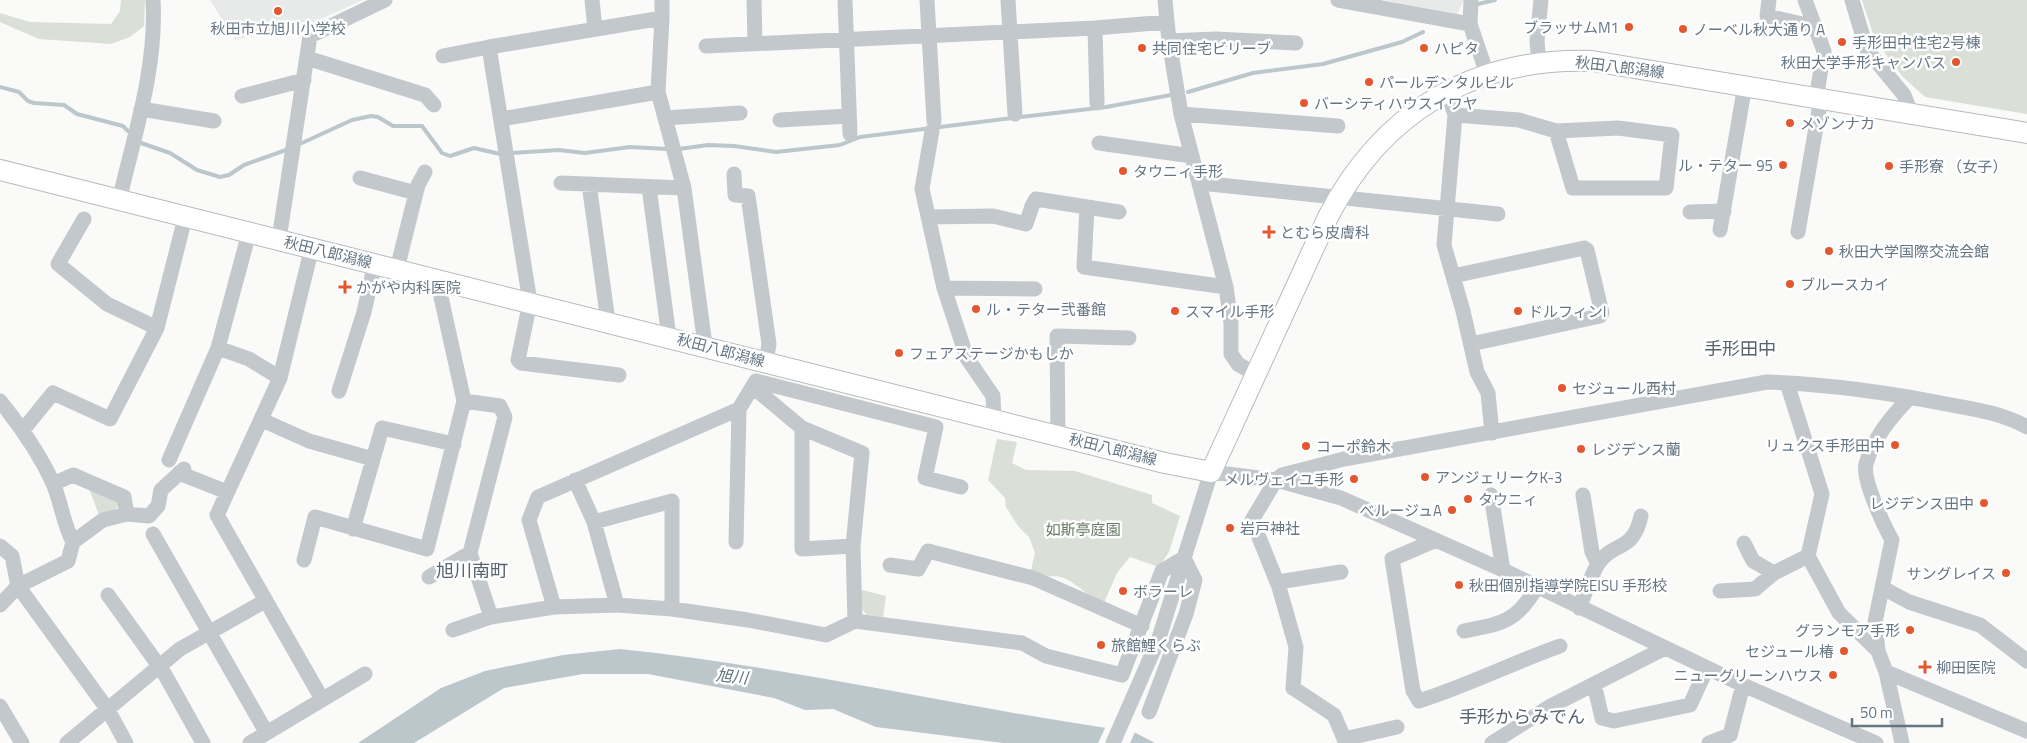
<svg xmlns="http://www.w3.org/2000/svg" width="2027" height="743" viewBox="0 0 2027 743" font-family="'Titillium Web','Noto Sans JP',sans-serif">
<rect width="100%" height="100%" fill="#fafaf8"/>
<path fill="#e8e9e9" d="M210 0H363L314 22 235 40Z
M1384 0H1464L1457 14Z"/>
<path fill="#dadfd7" d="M121 0H145L144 26 130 37 111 44 39 39 0 22V13L30 22 111 24 120 11Z
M1862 0H2027V114L1925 97 1903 77 1875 40Z
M997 439 1017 442 1012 463 1026 470 1075 471 1152 495V503L1180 516 1169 552 1159 567 1130 557 1117 573 1104 603C1089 598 1078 584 1064 578 1050 573 1046 581 1031 570L1035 553 1029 537 1018 526 1006 507 1005 498 988 480Z
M88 486 119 502 117 508 99 515Z
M862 590 886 596 883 617 867 615 859 606Z"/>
<path fill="#bbc7cb" d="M620 649C793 667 962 708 1134 732L1155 743H1003L876 727 833 709 805 710 774 698 648 674H583L504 688 414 743H358L441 688 485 671 563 655Z"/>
<path fill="#fafaf8" d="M1106 726 1136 730 1130 743H1098Z"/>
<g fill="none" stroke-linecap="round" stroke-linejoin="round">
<path stroke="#bbc7cb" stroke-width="4" d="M1478 4 1495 0
M0 87 19 92 28 101 34 103 64 105 77 114 123 126 128 131
M1188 92 1253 73 1323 64 1402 42 1423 32
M1021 117 1106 107 1171 95
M141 143 170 153 197 170 220 177 229 175 244 165 286 150
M302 143 352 120 371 116 378 117 393 126H422L442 153 450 156 474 148 500 154
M679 149 708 145 734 146 776 152 840 145 860 137 1012 118
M511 153 559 150 585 153 630 147 667 149"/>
<defs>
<path id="major" d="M0 170 1165 463 1211 472 1328 217C1382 112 1474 57 1592 61L2027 133"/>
</defs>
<use href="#major" stroke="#b5babe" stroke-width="22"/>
<path stroke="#c3c8cc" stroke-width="15" d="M592 0 595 29
M754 0 755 44
M845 0 850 134
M927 0 934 121
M1008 0 1015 114
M1165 0 1169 41 1181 114 1226 287 1231 323V354L1238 364 1255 374
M1338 0 1470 24
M1471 0 1470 24 1487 74
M1769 0 1767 16 1815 27
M1852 0 1867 50 1904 95 1911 113
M662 18V0
M1095 28 1097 103
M1169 41 1215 39 1296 43
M706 46 1095 28 1167 22
M443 56 489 47
M307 58 425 95 434 105
M1539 63 1537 41 1541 0
M1447 91 1455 115 1444 245 1463 311 1477 372 1488 393 1492 433
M242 96 304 80
M141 109 214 121
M1181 114 1338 126
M1455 115 1519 120 1556 131 1618 128 1672 135 1666 188H1573L1556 131
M665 118 740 113
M501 119 658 92
M780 120 849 116
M932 131 922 189 944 288 967 358 993 396 994 420
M1099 143 1192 156
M734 174 735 195 748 196 769 344 766 362
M360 178 416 193
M561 183 684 188
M1200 183 1498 214
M589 184 608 321
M649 187 669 337
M119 201C134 136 157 68 153 0
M1087 207 1119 212
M1690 212 1724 211
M928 217 993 216 1026 224 1032 206 1036 199 1087 207 1084 267 1226 287
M84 219 58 264 107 304 157 328
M1720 230 1745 85
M1798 232 1821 98 1818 87 1824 51 1805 0
M279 239 310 36 385 0
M312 247 280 378 217 515 322 699
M397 269 418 185 425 172
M1453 276 1584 248 1587 250 1602 313 1600 316 1471 344
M437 279 464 401 500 406 505 417 470 553 491 617
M944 288 1035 289
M218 348 249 359 280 378
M619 375 521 363 518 360 530 302 489 47 662 18 658 92 684 188 705 345
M1787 383 1822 494 1808 556 1839 613 1878 651 1886 672 1902 743
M753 387 802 428 862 453 853 546 855 621
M339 391 364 312 375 263
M0 401C21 427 39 453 53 483 61 502 63 523 73 542
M262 420 309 441 373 459
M802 428V549L853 546
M23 430 53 393 110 419 157 328 185 218
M1058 436 1057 336 1129 338
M169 460 218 348 249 233
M179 473 227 492
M575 480 594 522 617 605
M53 484 73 475 124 497 127 514
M1491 495 1503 570
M1583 495 1592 552 1598 564
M594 522 672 501V609
M353 529 382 428 454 444
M153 534 266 732
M1436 540 1392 559 1413 691 1419 701C1467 686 1512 663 1560 646
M736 542 739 409 756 381 936 427 925 478 961 487
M1744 543 1753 561 1774 573 1808 556
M0 546 12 556 18 586 108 710 126 743
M304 560 315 517 427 549 464 401
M890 565 918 569 928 551 1033 578 1142 626
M429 577 470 553
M1278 582 1341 572
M1883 588 1909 602 1980 625 2027 661
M1720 591 1755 589 1774 573
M108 595 164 673 203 743
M0 605 18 586 68 561 73 542 103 520 127 514 149 516 158 506 161 490 184 469
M554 607 529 520 538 497 739 409
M1579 608C1585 594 1590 577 1598 564 1613 541 1633 553 1641 516
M453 630 491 617 554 607 617 605 672 609 748 620 826 635 855 621 1022 643 1046 656 1122 675 1162 571 1184 558
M1464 631C1503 623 1515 623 1537 587
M1878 651 1875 622 1892 540C1884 526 1862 479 1866 464 1873 438 1892 416 1910 397
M1886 672 2027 731
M1594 684 1602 718 1614 721 1690 705 1707 668
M0 706 22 743
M1149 712 1186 614 1195 580 1184 558
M1344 739 1397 727
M67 743 180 649 265 601
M250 743 365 674
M1113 743 1159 638 1211 472 1276 480 1341 498 1503 570 1743 685 1876 743
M1346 743 1334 715 1293 688 1296 647 1279 587 1252 520 1276 480 1282 475 1344 459 1767 382C1828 384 1886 392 1946 404 1974 409 2002 413 2027 427
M1492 743 1549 707 1665 648
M1709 743 1730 735 1743 685"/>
<use href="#major" stroke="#fff" stroke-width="20"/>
</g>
<g fill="#e4572e" stroke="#fff" stroke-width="2">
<circle cx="278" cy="11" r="5"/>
<circle cx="1629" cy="27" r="5"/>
<circle cx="1683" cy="29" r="5"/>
<circle cx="1842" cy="42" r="5"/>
<circle cx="1142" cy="48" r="5"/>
<circle cx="1424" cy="48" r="5"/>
<circle cx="1956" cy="62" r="5"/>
<circle cx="1369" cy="82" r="5"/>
<circle cx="1304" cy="103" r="5"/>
<circle cx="1790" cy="123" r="5"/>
<circle cx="1783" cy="165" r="5"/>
<circle cx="1889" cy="166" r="5"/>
<circle cx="1123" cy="171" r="5"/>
<path d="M1266.5 224.5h5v5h5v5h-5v5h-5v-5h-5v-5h5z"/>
<circle cx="1829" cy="251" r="5"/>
<circle cx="1790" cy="284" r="5"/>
<path d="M342.5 279.5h5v5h5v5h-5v5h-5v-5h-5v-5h5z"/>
<circle cx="976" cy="309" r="5"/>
<circle cx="1175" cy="311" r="5"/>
<circle cx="1518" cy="311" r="5"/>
<circle cx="899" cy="353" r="5"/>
<circle cx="1562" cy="388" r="5"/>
<circle cx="1895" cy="445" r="5"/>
<circle cx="1306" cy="446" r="5"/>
<circle cx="1581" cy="449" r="5"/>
<circle cx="1425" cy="477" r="5"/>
<circle cx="1354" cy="479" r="5"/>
<circle cx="1468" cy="499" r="5"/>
<circle cx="1984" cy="503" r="5"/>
<circle cx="1452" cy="510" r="5"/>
<circle cx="1230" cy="528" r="5"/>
<circle cx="2006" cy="573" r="5"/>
<circle cx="1459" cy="585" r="5"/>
<circle cx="1123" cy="591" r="5"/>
<circle cx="1910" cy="630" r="5"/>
<circle cx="1101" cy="645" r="5"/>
<circle cx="1844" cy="651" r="5"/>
<path d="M1922.5 659.5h5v5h5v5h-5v5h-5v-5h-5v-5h5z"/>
<circle cx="1833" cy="675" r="5"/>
</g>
<g text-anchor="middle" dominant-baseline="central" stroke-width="5" stroke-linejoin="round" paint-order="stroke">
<g font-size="15" fill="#657683" stroke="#fff" text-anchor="start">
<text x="1619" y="27" text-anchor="end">ブラッサムM1</text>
<text x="278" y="28" text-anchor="middle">秋田市立旭川小学校</text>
<text x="1693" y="29">ノーベル秋大通り A</text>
<text x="1852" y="42">手形田中住宅2号棟</text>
<text x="1152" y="48">共同住宅ビリーブ</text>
<text x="1434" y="48">ハピタ</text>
<text x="1946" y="62" text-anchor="end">秋田大学手形キャンパス</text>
<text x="1379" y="82">パールデンタルビル</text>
<text x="1314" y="103">バーシティハウスイワヤ</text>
<text x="1800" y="123">メゾンナカ</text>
<text x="1773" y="165" text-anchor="end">ル・テター 95</text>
<text x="1899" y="166">手形寮 （女子）</text>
<text x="1133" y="171">タウニィ手形</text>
<text x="1280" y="232">とむら皮膚科</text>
<text x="1839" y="251">秋田大学国際交流会館</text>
<text x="1800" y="284">ブルースカイ</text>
<text x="356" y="287">かがや内科医院</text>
<text x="986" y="309">ル・テター弐番館</text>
<text x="1185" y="311">スマイル手形</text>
<text x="1528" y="311">ドルフィンI</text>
<text x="909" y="353">フェアステージかもしか</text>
<text x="1572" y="388">セジュール西村</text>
<text x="1885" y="445" text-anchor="end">リュクス手形田中</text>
<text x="1316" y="446">コーポ鈴木</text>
<text x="1591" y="449">レジデンス蘭</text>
<text x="1435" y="477">アンジェリークK-3</text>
<text x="1344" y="479" text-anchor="end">メルヴェイユ手形</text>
<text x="1478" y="499">タウニィ</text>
<text x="1974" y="503" text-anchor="end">レジデンス田中</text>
<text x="1442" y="510" text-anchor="end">べルージュA</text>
<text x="1240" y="528">岩戸神社</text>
<text x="1996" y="573" text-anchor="end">サングレイス</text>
<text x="1469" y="585">秋田個別指導学院EISU 手形校</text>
<text x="1133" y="591">ボラーレ</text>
<text x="1900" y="630" text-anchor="end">グランモア手形</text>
<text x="1111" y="645">旅館鯉くらぶ</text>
<text x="1834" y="651" text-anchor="end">セジュール椿</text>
<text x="1936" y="667">柳田医院</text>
<text x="1823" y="675" text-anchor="end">ニューグリーンハウス</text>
</g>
<g font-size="15" fill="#657683" stroke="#fff">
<text transform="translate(1620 67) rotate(7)">秋田八郎潟線</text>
<text transform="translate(328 252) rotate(14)">秋田八郎潟線</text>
<text transform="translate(721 350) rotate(15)">秋田八郎潟線</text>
<text transform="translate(1113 449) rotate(14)">秋田八郎潟線</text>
</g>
<g font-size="15" fill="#687a64" stroke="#fff">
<text x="1083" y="529">如斯亭庭園</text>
</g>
<g font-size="16" font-style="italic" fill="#60757c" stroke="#fff">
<text transform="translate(732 676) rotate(6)">旭川</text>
</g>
<g font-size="18" fill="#57646e" stroke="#fff">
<text x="1740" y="348">手形田中</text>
<text x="472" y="570">旭川南町</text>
<text x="1522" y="716">手形からみでん</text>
</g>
</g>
<path d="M1852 718v8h90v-8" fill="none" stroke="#657683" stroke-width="2.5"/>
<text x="1860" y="718" font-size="15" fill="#657683" stroke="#ffffff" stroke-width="4" paint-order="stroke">50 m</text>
</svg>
